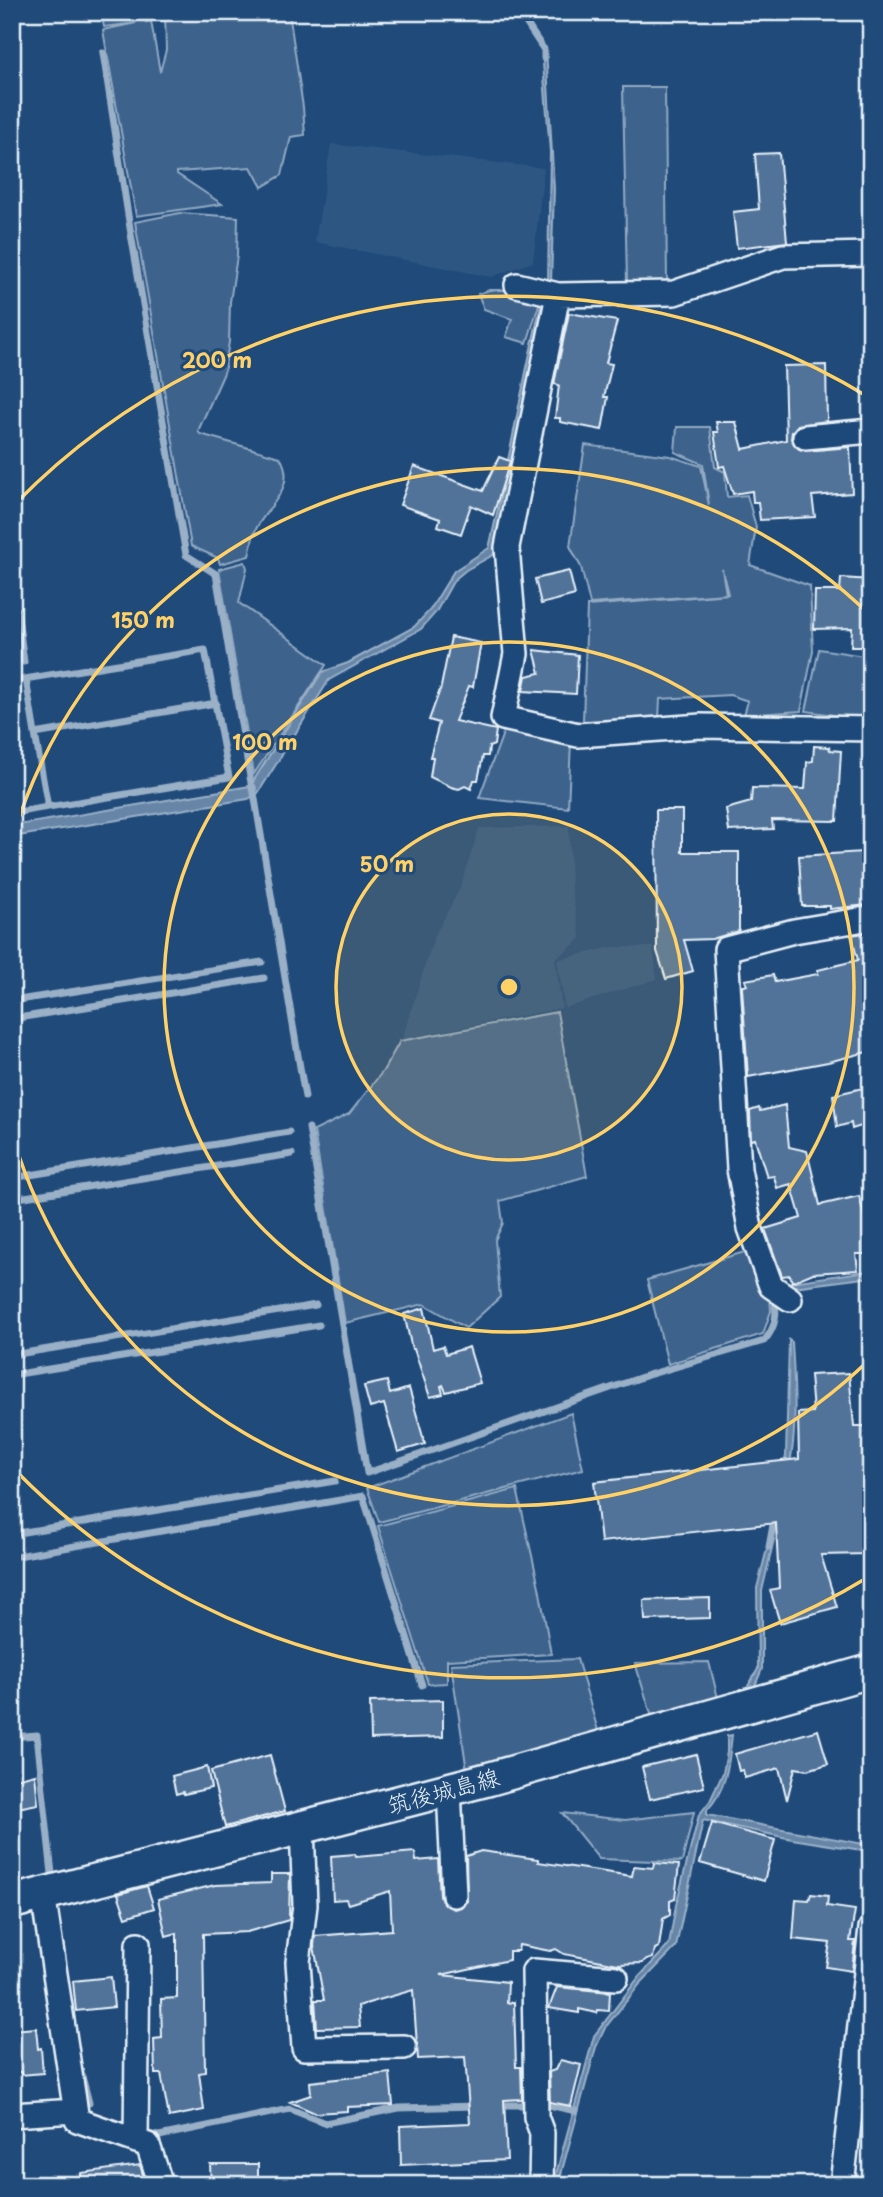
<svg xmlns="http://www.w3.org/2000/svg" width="883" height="2197" viewBox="0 0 883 2197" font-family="'Playpen Sans','Klee One',sans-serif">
<rect width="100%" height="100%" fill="#1f4a7a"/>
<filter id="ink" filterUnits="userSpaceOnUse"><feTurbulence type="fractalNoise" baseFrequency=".0143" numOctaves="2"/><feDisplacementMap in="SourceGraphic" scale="14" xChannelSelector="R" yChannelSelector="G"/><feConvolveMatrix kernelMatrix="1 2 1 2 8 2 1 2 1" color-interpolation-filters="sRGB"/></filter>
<g filter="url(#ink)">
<path fill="#2e5683" d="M331 144 544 168 533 262 491 277 315 242Z
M569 826 571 889 581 939 555 959 562 1008 402 1039 434 937 461 886 479 828Z
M612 947H653L657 979 565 1008 557 960Z"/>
<path fill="#3c628c" stroke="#92aac2" stroke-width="2" d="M101 12H145L146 22 151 21 160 72 166 50 165 12H289L303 107 305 135 291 137 282 175 262 187 251 167 177 172V174L222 204 136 216 103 30 136 23 104 27Z
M623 87H665L667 283 627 284Z
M180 213 238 217 237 256 230 302 229 342 224 373 198 431 200 434 280 457C298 487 268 505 256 529 252 537 251 548 249 556L220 564 218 558 191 546 135 222Z
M489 290H504L541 298 527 343 506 337 512 319 484 309 478 294Z
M677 427H710L715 467 725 472 727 497 747 495 756 527 750 565 810 586 813 651 801 711 744 715 748 701 730 695 660 699 659 718 583 721 587 606 728 594 722 569 726 594 590 604 581 567 570 546 585 445 670 456 701 466 709 505 703 464 675 452Z
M245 562 247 568 239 603 326 665 254 774 219 569Z
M819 649 871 657 870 720 806 711Z
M505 728 571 741 568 808 479 798Z
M557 1012 587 1176 500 1201 503 1223 495 1240 500 1297 466 1328 424 1304 345 1323 314 1131 349 1114 383 1071 400 1041Z
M752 1250 770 1297 771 1311 763 1334 668 1364 647 1280Z
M571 1413 583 1469 379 1522 367 1488Z
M517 1489 539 1587 551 1654 447 1660V1683L428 1684 378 1526Z
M577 1659 599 1734 467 1771 451 1664Z
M709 1662 719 1702 653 1720 635 1663Z
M694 1812 682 1862 599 1859 562 1813 625 1820Z"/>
<path fill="#6685a7" stroke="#9ab0c7" stroke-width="2" d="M546 48 554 189 551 283 548 282 550 152 542 51Z
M543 297 546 299 496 550 493 555 466 570 454 580 436 612 421 629 329 680 258 793 248 799 12 837V826L250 786 322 672 348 663 414 627 430 610 454 571 489 548C509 465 522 380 543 297Z
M869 1220H871V1277L785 1288V1283L868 1271Z
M789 1340 792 1342C794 1377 798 1433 789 1466 785 1482 779 1497 773 1512L786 1456Z
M770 1537 774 1539 762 1591V1669L754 1688 748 1686 758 1669 757 1588Z
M732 1735C729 1762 727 1790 707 1810V1815L869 1845 868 1851 792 1839 703 1820 676 1947 640 1984 605 2028 596 2047 558 2185H553L594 2036 639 1977 669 1945 676 1905 699 1815 710 1801 723 1773 727 1752V1736Z"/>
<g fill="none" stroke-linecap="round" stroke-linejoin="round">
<path stroke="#9ab0c7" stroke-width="7" d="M519 12 544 50V58
M103 53 130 228 186 555 216 574 252 789
M17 610 24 662
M26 679 35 734
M12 681 205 650 229 777 12 813
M253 787 305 1097
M48 807 35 734 216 703
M12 1001 262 962
M12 1019 264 978
M309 1128 367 1473 648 1375 764 1341C772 1332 778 1318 775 1306L782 1296
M12 1178 289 1132
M12 1199 292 1154
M12 1355 316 1305
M12 1375 319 1325
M12 1534 335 1481
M769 1547 775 1514
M12 1557 363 1496 422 1685
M12 1737 37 1735 53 1883
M79 2065 89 2103
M495 2105H549L576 2111
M145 2134 159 2136 290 2109 325 2123 399 2108 476 2106"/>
</g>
<path fill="#517399" stroke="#e8f1f8" stroke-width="2" d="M779 153 787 242 737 248 733 212 759 209 755 154Z
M569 313 617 321 606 363 612 364 604 397H608L602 430 560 422V418H555L559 385 554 384Z
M826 365 827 421 798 425 792 432 791 439 799 449 806 451 850 447 852 493 812 496 815 517 760 520 758 502H753L752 491 733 494 724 466 719 467 714 432H718L716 422H736L743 449 786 440 784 366Z
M499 457 510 461 493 515 471 505 461 534 438 526 440 519 400 505 414 466 483 491Z
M569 571 575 595 541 604 535 579Z
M841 578 871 580V647H851L852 628 814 629 815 591H840Z
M451 637 481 643 473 687 469 686 455 721 496 730 494 745 489 747 488 756H483L478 780H474L471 789 465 786 459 789 451 787 430 777 433 757H430L439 723 429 720 441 687Z
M534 650 578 655 576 694 523 691 526 676 540 673Z
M814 746 829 747 830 750 841 751 837 821 772 820 773 829 729 831 726 809 751 802 752 788 805 789 807 762 813 761Z
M656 810H682V852H739V931L712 939 684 940 693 971 666 979 657 951Z
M863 852 867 905 830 909V906H802L799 856Z
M871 932V1051L828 1062 748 1077 742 987 747 985 745 980 773 975 775 982 818 974V970L858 960 851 935Z
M871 1086V1123L852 1129 851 1123 837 1127 833 1095Z
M785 1105 789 1147 807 1151 820 1205 859 1196 865 1219V1254H856L858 1270 813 1273 792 1282 790 1275 782 1276 765 1229 801 1218 791 1184 777 1188 774 1176 767 1177 755 1139 751 1140 750 1111 759 1108 760 1111Z
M424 1308 433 1349 443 1346 446 1354 469 1347 480 1383 446 1392 443 1385 441 1386 443 1394 430 1397 414 1349H412L404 1314Z
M849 1373 854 1426H865L870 1505 867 1506 866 1554 821 1555 837 1607 780 1623 770 1590 779 1588 776 1523 601 1542 594 1482 799 1459 798 1413 813 1412 810 1375Z
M387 1381 390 1394 409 1388 425 1444 398 1452 384 1404 370 1408 364 1386Z
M710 1598V1618L645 1620 644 1600Z
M443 1700V1737L371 1739 370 1702Z
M818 1730 828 1764 807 1770 795 1768 787 1800 779 1768 745 1778 743 1770 739 1771 735 1754Z
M696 1754 704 1787 650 1799 642 1767Z
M270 1755 285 1811 225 1827 211 1771Z
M207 1767 211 1788 184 1794 183 1792 176 1794 172 1776Z
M35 1774 38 1804 12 1809V1780Z
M712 1823 775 1840 764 1881 700 1863Z
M481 1851 538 1859V1862L632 1876 634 1866 653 1868 654 1863 679 1865 675 1898 670 1900V1915L663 1919 659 1947 655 1949 653 1958 644 1961 643 1963 618 1964 564 1954 556 1949 550 1951 519 1945 518 1951H509V1960L441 1975 508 1982 507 2003 514 2002 516 2067H521L522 2099 504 2100 507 2160 401 2165 400 2126 470 2123 465 2057 418 2059 413 1990 358 2006 360 2027 317 2028 315 2000H324L314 1946 315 1936 392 1930 390 1891 348 1904 346 1899 333 1900 331 1856 355 1854 356 1857 415 1852 416 1861 438 1859 440 1896 443 1903 454 1909 461 1907 467 1901 466 1856Z
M271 1874H290L289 1920 247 1932 203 1934 205 2072 199 2073 204 2110 169 2117 161 2074H155L154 2039 162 2038 161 1999 177 1998V1933L166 1936 158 1899 215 1885 271 1883Z
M147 1886 154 1908 126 1917 118 1894Z
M811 1894 828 1896 827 1906 855 1910 850 1941H855L852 1971 826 1967 830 1943 793 1939 796 1899 809 1900Z
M111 1977 114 2007 76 2011 73 1981Z
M557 1987 610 1992 609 2011 598 2010 597 2013 579 2009V2013L549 2008Z
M36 2028 38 2049 41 2048 43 2073 21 2075V2072H12V2030Z
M560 2060 581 2065 571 2106 550 2102 549 2072 555 2070Z
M390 2073 393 2105 347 2107V2111L315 2113 290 2102 311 2095 310 2082Z
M210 2164H258V2185H211Z
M140 2165 146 2185H82L81 2173Z"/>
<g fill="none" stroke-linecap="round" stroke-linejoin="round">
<defs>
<path id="street" d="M517 285 558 295 674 293 783 256 871 254
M558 295 507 547 516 654 503 718 578 735 701 726 871 729
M805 437 871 431
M790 1299 771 1286 750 1228 739 1169 726 949 794 931 871 918
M449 1789 454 1895
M302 1827 305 1905 298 1962 304 2048 404 2047
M43 1894 77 2120 148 2145 161 2185
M12 2115 75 2111
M136 2141 138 1944
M541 2185 542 2133 536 2117 534 1971 616 1978
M842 2185 871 1928"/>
<path id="secondary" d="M12 1902 489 1779 871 1671"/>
</defs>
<use href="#street" stroke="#e8f1f8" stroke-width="28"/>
<use href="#secondary" stroke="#e8f1f8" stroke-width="37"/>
<use href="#street" stroke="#1f4a7a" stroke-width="23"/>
<use href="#secondary" stroke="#1f4a7a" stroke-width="32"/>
</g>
</g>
<circle cx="509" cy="987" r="173" fill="#ffd166" fill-opacity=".12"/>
<g fill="none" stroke="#ffd166" stroke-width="3.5">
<circle cx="509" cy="987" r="173"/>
<circle cx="509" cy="987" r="345"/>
<path d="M869 1360A518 518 0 0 1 12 1134M12 840A518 518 0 0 1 869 614"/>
<path d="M870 1576A691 691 0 0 1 16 1471M16 503A691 691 0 0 1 870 398"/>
</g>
<g text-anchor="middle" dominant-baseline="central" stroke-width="6" stroke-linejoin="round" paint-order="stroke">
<g font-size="23" fill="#e8f1f8" stroke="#1f4a7a">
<text transform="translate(443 1790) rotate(-15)">筑後城島線</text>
</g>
</g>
<circle cx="509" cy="987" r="10" fill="#ffd166" stroke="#1f4a7a" stroke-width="3.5"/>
<g font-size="21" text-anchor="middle" font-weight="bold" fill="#ffd166" stroke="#1f4a7a" stroke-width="6" stroke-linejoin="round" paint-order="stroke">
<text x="217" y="368">200 m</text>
<text x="143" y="628">150 m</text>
<text x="265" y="750">100 m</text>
<text x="387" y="872">50 m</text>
</g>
<rect width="883" height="2197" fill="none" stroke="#1f4a7a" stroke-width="42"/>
<rect x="21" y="21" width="841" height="2155" fill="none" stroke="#e8f1f8" stroke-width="2.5" filter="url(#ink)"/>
</svg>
